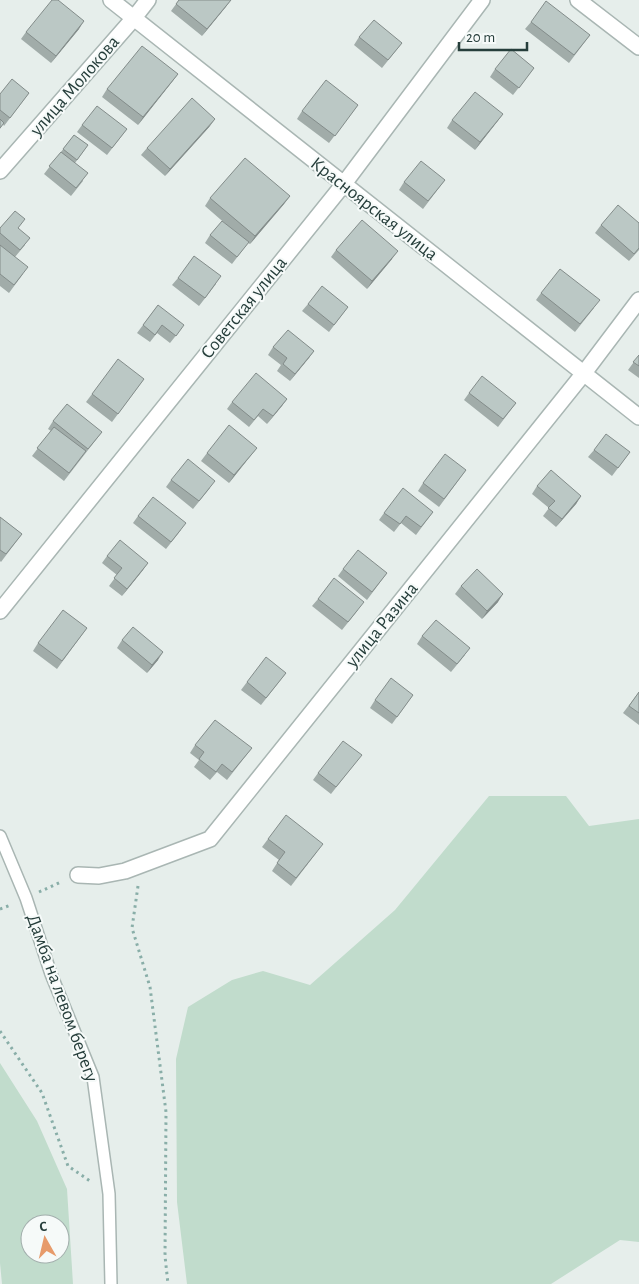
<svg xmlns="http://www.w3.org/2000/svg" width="639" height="1284" viewBox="0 0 639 1284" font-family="'Alegreya Sans',sans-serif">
<rect width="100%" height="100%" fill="#e6eeeb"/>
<path fill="#c1dccc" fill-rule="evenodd" d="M489 796H566L589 826 639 819V1242L620 1240 551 1284H187L177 1202 176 1059 188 1007 232 980 263 971 310 985 395 910Z
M0 1063 37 1121 67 1189 73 1284H2L0 1263ZM30 1224H60V1254H30Z"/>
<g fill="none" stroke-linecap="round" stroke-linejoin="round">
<defs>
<path id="lane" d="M0 836 26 898 51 974 93 1077 109 1194 111 1284"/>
<path id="street" d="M111 0 639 417
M578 0 639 47
M0 171 134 18 148 0
M0 611 343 185 482 0
M78 875 99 876 125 871 210 839 584 373 639 300"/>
</defs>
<use href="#lane" stroke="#a9b6b3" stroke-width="14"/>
<use href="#street" stroke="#a9b6b3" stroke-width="18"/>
<path stroke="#89aea8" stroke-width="3" stroke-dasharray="2.5 4" stroke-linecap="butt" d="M138 886 132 928 150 987 166 1112 165 1256 168 1284
M39 892 61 882
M0 909 11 905
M0 1031 42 1093 68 1166 90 1181"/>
<use href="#lane" stroke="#fff" stroke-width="11"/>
<use href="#street" stroke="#fff" stroke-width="15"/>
</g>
<path fill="#a1aca9" d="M179 0H231L202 36 171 11Z
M531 22 590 35 569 63 525 29Z
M79 29 51 63 21 39 26 32Z
M359 37 402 43 382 68 354 45Z
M534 68 513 95 490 77 495 69Z
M178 74 138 125 102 97 107 89Z
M29 93 4 126 3 124 0 129V94Z
M358 105 329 143 297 119 302 111Z
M503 114 475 150 447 128 452 120Z
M82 125 127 129 107 155 77 132Z
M210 126 165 176 141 155 147 148Z
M74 135 88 145 75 163 83 181 71 196 44 174Z
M445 180 423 209 399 190 404 182Z
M290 196 284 204 250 244 248 243 232 264 205 243 210 235 228 226 205 206 210 198Z
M639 223V250L629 261 595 233 601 225Z
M0 228H19L25 245 15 257 23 274 9 293 0 286Z
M336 250 392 259 367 289 331 257Z
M178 278 216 284 199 306 172 285Z
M541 293 594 308 575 332 536 300Z
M308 304 348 307 329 332 302 311Z
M158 305 178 333 170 343 157 333 150 342 137 333Z
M273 347 314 351 290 381 277 371 281 365 268 355Z
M639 355V378L628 370Z
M144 379 112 422 86 402 92 394Z
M469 393 516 403 498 427 464 400Z
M287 399 267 424 258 416 249 427 227 409 232 402Z
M53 421 102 432 64 481 32 456 51 431 48 429Z
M257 448 229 483 201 461 207 453Z
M594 450 630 452 612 476 588 457Z
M466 470 439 507 418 491 423 483Z
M171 480 210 488 193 509 166 487Z
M537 486 581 496 576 504 556 527 543 516 549 508 532 494Z
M433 512 416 535 401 523 394 532 379 520 384 513Z
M138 516 181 530 166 549 133 523Z
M0 517 22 534 1 562 0 561Z
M107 556 143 570 122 596 109 586 117 575 102 563Z
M343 569 387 573 367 600 338 576Z
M461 586 498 602 482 619 455 594Z
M318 599 358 610 342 630 312 606Z
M87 628 57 669 33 651 38 643Z
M422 636 465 655 451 672 417 644Z
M122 640 158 660 147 673 117 648Z
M286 673 261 705 241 690 247 682Z
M639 692V725L623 713Z
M413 695 392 724 370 708 375 700Z
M195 745 252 748 227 780 217 772 210 780 194 767 199 760 190 753Z
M356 762 331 794 313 780 318 773Z
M268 839 317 852 291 886 272 871 279 860 262 847Z"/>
<path fill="#838c8a" d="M231 0 225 8 202 36 207 29Z
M84 21 79 29 51 63 56 56Z
M178 74 172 82 138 125 143 117Z
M503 114 497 122 475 150 480 142Z
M215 119 210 126 165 176 170 169Z
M290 196 284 204 250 244 255 236Z
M398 251 392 259 367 289 372 281Z
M314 351 309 358 290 381 295 374Z
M287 399 282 406 267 424 273 416Z
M257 448 251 455 229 483 234 475Z
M581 496 576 504 556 527 562 519Z
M148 563 143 570 122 596 127 589Z
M503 594 498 602 482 619 487 611Z
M163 652 158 660 147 673 152 665Z"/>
<path fill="#bbc8c5" stroke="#838c8a" d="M52 0H58L84 21 56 56 26 32Z
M179 0H231L207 29 176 4Z
M546 1 590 35 574 55 531 22Z
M374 20 402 43 388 60 359 37Z
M142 46 178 74 143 117 107 89Z
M511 49 534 68 519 88 495 69Z
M12 79 29 93 10 118 0 110V94Z
M326 80 358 105 335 136 302 111Z
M475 92 503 114 480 142 452 120Z
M192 98 215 119 170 169 147 148Z
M97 106 127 129 112 148 82 125Z
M0 119 4 123 0 128Z
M74 135 88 145 77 160 63 149Z
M61 152 88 173 76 188 49 166Z
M245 158 290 196 255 236 210 198Z
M421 161 445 180 428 201 404 182Z
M618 205 639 223V248L634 254 601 225Z
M15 211 25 219 18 228 30 238 20 250 0 233V228Z
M362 220 398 251 372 281 336 250Z
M222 221 249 242 237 257 210 235Z
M0 245 28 267 14 285 0 274Z
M194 256 221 276 205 298 178 278Z
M560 269 600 300 580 324 541 293Z
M322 286 348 307 334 325 308 304Z
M158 305 184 325 176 336 162 325 155 335 143 325Z
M288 330 314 351 295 374 283 364 287 358 273 347Z
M639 355V366L633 362Z
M118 359 144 379 118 414 92 394Z
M256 373 287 399 273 416 263 409 254 420 232 402Z
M482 376 516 403 503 419 469 393Z
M67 404 102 432 88 449 53 421Z
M229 425 257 448 234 475 207 453Z
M54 427 86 451 69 473 37 448Z
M606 434 630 452 618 468 594 450Z
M445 454 466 470 444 499 423 483Z
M188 459 215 481 199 501 171 480Z
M551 470 581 496 562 519 548 508 555 501 537 486Z
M403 488 433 512 421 527 406 516 400 524 384 513Z
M153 497 186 523 171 542 138 516Z
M0 517 22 534 6 554 0 550Z
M120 540 148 563 127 589 114 578 122 568 107 556Z
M358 550 387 573 372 592 343 569Z
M477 569 503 594 487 611 461 586Z
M334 578 364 602 348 622 318 599Z
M63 610 87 628 62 661 38 643Z
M436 620 470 648 457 664 422 636Z
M133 627 163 652 152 665 122 640Z
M266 657 286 673 266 698 247 682Z
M391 678 413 695 397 717 375 700Z
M639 692V713L629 706Z
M215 720 252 748 232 772 222 764 216 772 199 759 204 752 195 745Z
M343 741 362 755 336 787 318 773Z
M286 815 323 844 296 878 277 863 285 852 268 839Z"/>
<g text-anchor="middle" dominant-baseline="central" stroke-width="4" stroke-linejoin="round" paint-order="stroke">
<g font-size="19" fill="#263e3b" stroke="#f6faf9">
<text transform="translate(75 86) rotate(-49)">улица Молокова</text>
<text transform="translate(374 209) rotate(38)">Красноярская улица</text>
<text transform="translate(244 308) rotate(-51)">Советская улица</text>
<text transform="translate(382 625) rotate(-51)">улица Разина</text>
<text transform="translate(62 998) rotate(70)">Дамба на левом берегу</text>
</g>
</g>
<g transform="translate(45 1239) rotate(352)"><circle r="24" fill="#f6faf9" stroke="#a3afad"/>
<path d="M0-4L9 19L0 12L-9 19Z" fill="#e79b6b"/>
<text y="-8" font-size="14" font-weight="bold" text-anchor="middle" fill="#263e3b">С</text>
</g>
<path d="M459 42v8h68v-8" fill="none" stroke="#263e3b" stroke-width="2.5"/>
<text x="466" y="42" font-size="15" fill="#263e3b" stroke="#f6faf9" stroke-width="4" paint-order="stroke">20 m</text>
</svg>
